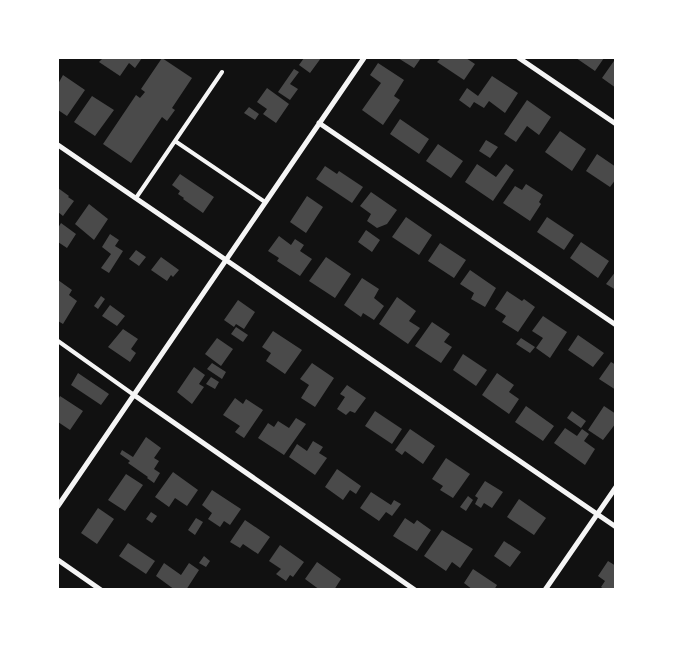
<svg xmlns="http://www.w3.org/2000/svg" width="673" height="647" viewBox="0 0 673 647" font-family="'Noto Sans',sans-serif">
<rect width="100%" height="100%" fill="#111"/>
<path fill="#4a4a4a" d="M103 58H142L135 68 129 63 120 76 99 62Z
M162 58 192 78 172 108 175 110 167 121 162 117 131 163 103 144 136 95 140 98 145 92 141 89Z
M304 58H321L310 73 299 65Z
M398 58H421L414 68Z
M441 58H466L475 64 464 80 437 62Z
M576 58H604L595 71Z
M616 58V88L602 78Z
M378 63 404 80 394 96 400 100 383 125 362 110 381 83 370 75Z
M294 69 299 72 290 84 298 89 290 100 278 92Z
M63 75 85 90 67 116 58 110V84Z
M492 76 518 93 505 113 489 101 484 108 474 102 470 108 459 100 467 88 478 96Z
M267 88 289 104 276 123 263 114 267 109 257 102Z
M92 96 114 110 95 136 74 122Z
M527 100 551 117 539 135 527 126 516 142 504 134Z
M249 107 259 114 255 120 244 113Z
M400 119 429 139 419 154 390 134Z
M560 131 586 149 572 171 545 152Z
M486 140 498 147 490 158 479 151Z
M438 144 463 161 451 178 426 161Z
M597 154 616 167V179L610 187 586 171Z
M477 164 496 177 506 164 514 170 493 201 465 182Z
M325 166 337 174 339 171 363 187 352 203 316 179Z
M180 174 214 197 203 213 183 199 184 198 178 194 180 191 172 185Z
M526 184 543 195 539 202 541 204 530 221 503 203 515 186 522 190Z
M58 188 69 196 68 197 74 201 63 216 58 212Z
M371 192 397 210 387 224 377 228 367 221 371 214 360 206Z
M307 196 323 207 306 233 290 222Z
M89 204 108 219 94 240 75 224Z
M406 217 432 235 419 255 392 237Z
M547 217 574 235 564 250 537 232Z
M61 223 76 234 67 248 58 242V228Z
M366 230 380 240 372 252 358 242Z
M110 234 119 240 115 246 123 251 109 273 101 268 111 254 102 247Z
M279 236 291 245 295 239 304 245 300 251 312 259 300 276 277 261 279 258 268 251Z
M581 242 609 261 598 278 570 258Z
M440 243 466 260 454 278 428 261Z
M136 250 146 257 139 266 129 259Z
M161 257 179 270 173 277 171 275 167 281 151 270Z
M326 257 351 274 335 298 309 281Z
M470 270 496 288 485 307 471 299 474 293 460 284Z
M616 271V290L606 284Z
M362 278 379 289 374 298 384 306 374 320 363 313 361 317 344 305Z
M58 280 72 290 69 295 77 301 63 324 58 321Z
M507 291 522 301 524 299 535 307 518 332 502 322 506 316 495 309Z
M101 296 105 299 98 309 94 306Z
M397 297 416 311 409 321 420 328 408 344 379 324Z
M238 300 255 312 244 329 236 324 234 327 224 320Z
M110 305 125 316 117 326 102 316Z
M543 316 567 332 550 358 536 348 543 338 532 331Z
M432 322 450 334 444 342 452 347 441 363 415 346Z
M236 327 248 335 243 342 231 334Z
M123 329 138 339 131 349 136 353 130 362 108 347Z
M273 331 302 350 285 374 266 361 271 353 262 347Z
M578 335 604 353 593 367 568 350Z
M217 338 233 349 221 366 205 354Z
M521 338 535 347 530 353 516 344Z
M463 354 487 370 476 386 453 370Z
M611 362 616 365V390L599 379Z
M212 363 226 372 222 379 207 369Z
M312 363 334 378 315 407 301 398 309 385 300 379Z
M194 367 205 375 199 384 204 387 192 404 177 392Z
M78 373 109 394 101 405 71 385Z
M497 373 514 385 509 392 519 399 509 414 482 395Z
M211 377 219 382 215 389 206 384Z
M347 385 366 398 355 413 350 411 346 415 337 409 345 397 340 394Z
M60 396 83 411 70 430 58 422V400Z
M235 398 243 404 246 399 263 410 244 438 235 432 240 426 223 415Z
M526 406 554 426 543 441 515 422Z
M604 406 616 414V423L603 440 588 430Z
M375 411 402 429 392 444 365 426Z
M572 411 586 421 581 428 567 418Z
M296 418 306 424 284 455 258 438 268 423 274 427 278 421 289 428Z
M565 428 577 436 582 429 589 434 584 441 595 449 585 465 554 443Z
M410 429 435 446 423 464 405 451 402 455 395 450Z
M146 437 161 448 154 458 159 461 154 469 160 473 154 483 147 478 148 477 128 463 130 461 120 454 122 450 133 457Z
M313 441 323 447 319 453 327 458 315 475 289 457 297 444 307 451Z
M446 458 470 474 453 498 440 490 443 486 432 479Z
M337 469 361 486 356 494 350 490 343 500 325 487Z
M173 472 198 490 187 506 175 498 169 507 155 497Z
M126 474 143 485 125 511 108 500Z
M485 481 503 492 492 508 484 503 481 508 475 504 478 498 475 496Z
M212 490 241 509 230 525 224 521 220 527 208 519 212 513 202 505Z
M371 492 391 505 394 500 401 504 392 516 386 512 379 521 360 508Z
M468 496 473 500 466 511 460 507Z
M519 499 546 518 534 535 507 517Z
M98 508 114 519 97 544 81 533Z
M151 512 157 516 152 523 146 519Z
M196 518 203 522 195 535 188 530Z
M405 518 414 524 417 520 431 530 417 551 393 536Z
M245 520 270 537 258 554 243 544 240 548 230 542Z
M442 530 473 549 460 568 452 562 446 571 424 556Z
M504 541 521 552 510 567 494 556Z
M128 543 155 561 146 574 119 556Z
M280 545 304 562 293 577 290 575 286 581 276 574 281 569 269 561Z
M204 556 210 561 206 567 199 563Z
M608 561 616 566V588L613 590H605L601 587 605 581 598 576Z
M317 562 341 579 334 590H320L305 579Z
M164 563 181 575 189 563 199 570 186 590H175L156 576Z
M473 569 497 585 494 590H473L464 583Z"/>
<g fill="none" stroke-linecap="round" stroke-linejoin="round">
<path stroke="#f5f5f5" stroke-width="4" d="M175 141 265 202
M136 198 222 72
M58 341 134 395"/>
<path stroke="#f5f5f5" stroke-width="5" d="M519 58 616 124
M319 123 616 325
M58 145 616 527
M134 395 415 590
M58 506 364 58
M58 560 101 590
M545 590 616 487"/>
</g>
<rect width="673" height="647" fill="none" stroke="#ffffff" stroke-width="118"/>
</svg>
